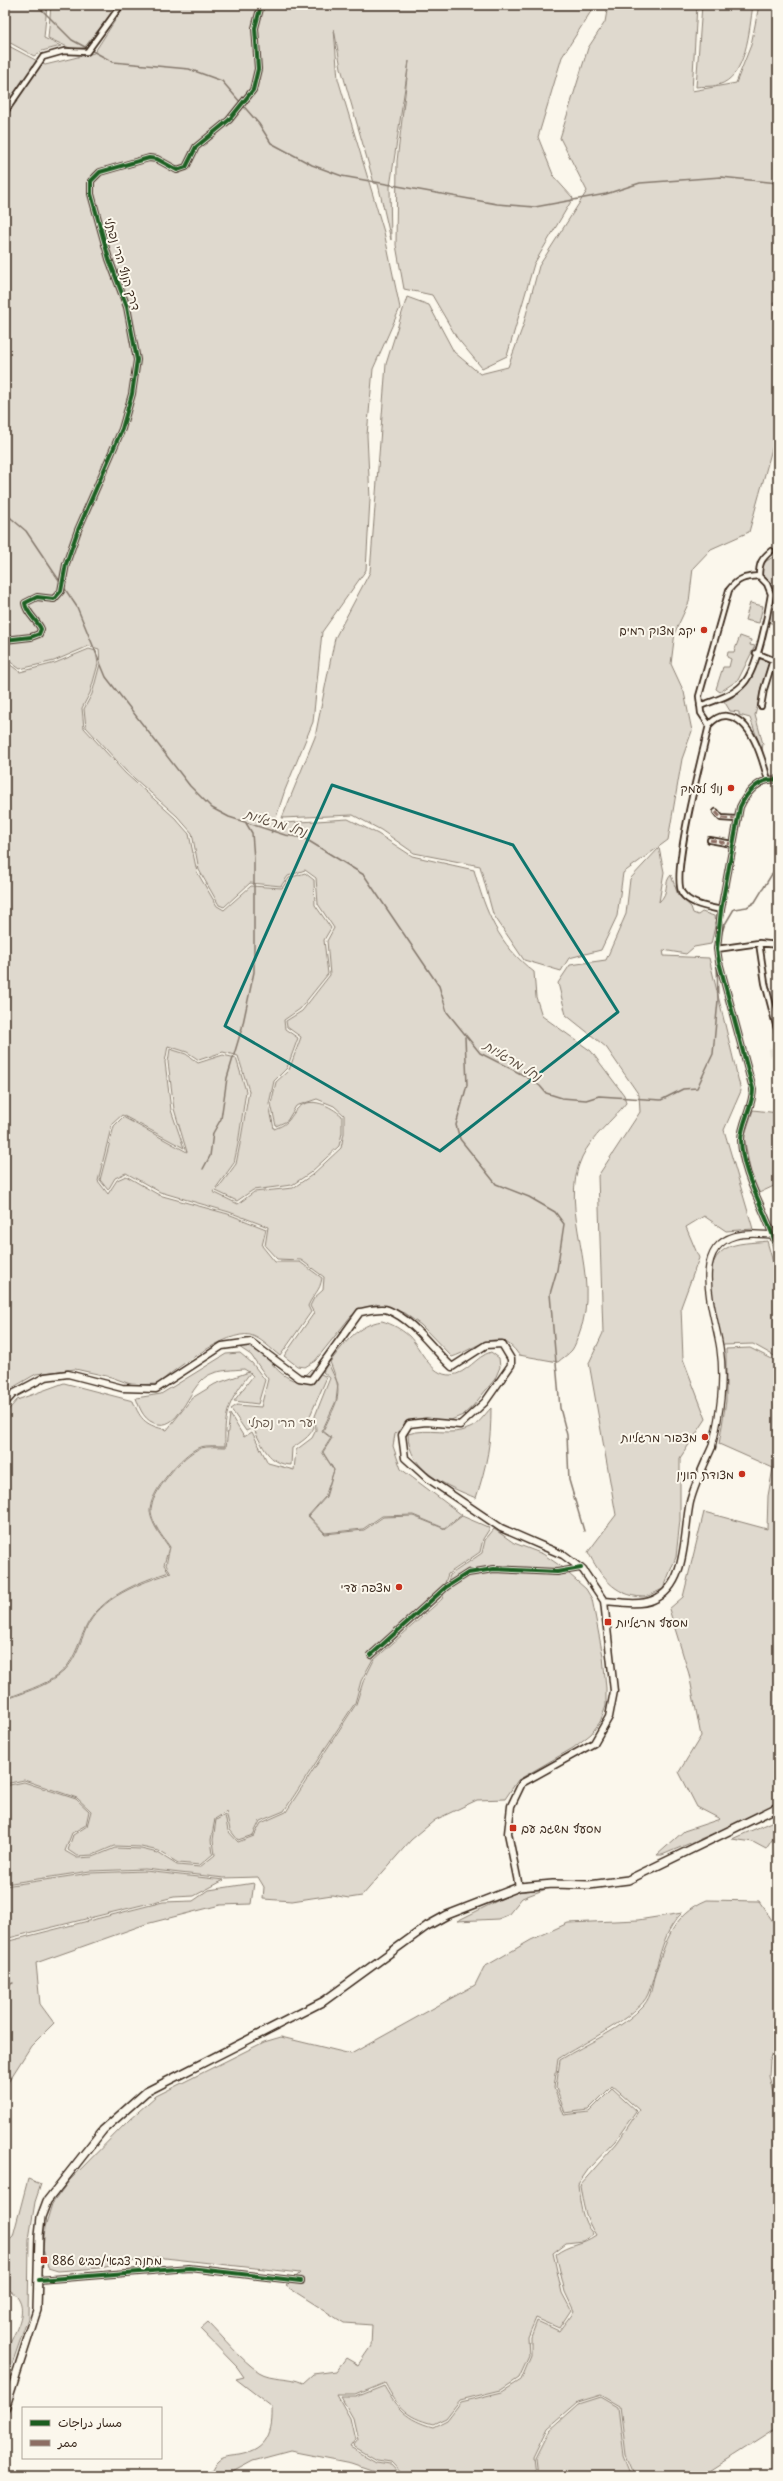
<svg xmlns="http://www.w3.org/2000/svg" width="783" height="2481" viewBox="0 0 783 2481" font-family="'Playpen Sans','Playpen Sans Arabic','Playpen Sans Hebrew',sans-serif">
<rect width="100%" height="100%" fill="#fbf7ec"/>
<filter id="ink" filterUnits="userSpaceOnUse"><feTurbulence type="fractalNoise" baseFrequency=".025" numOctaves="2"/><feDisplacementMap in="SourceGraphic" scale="8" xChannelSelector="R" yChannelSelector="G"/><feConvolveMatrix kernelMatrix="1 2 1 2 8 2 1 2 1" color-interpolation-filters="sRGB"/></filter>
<g filter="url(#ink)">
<path fill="#ede8dd" d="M777 1046 778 1052 770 1057 769 1049Z"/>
<path fill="#dfd9ce" stroke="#8d8276" d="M5 5H47L44 38 61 46 42 51 34 56 5 40Z
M51 5H118L84 48 72 49 48 38Z
M125 5H595L562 57 538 137 554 177 573 198 534 264 507 356 482 368 457 338 432 295 404 289 396 245 397 161 409 61 390 187 391 240 378 184 374 183 341 68 334 29 338 79 384 232 400 308 373 369 367 435 370 499 366 570 322 632 313 722 285 790 271 833 284 823 348 819 378 834 412 856 474 870C486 913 498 944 534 972L536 997 542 1016 591 1051 624 1095 626 1103C612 1121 592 1136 582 1157 557 1210 603 1275 579 1334 577 1339 575 1346 572 1350 568 1355 562 1358 558 1362L519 1355C498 1324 477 1349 452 1357L421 1325 404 1313 376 1304 351 1316 315 1361 305 1367 297 1366 284 1356 314 1313 310 1306 314 1298 323 1290 324 1277 301 1260 277 1259 265 1246 268 1227 229 1212 160 1192 126 1173 115 1178 108 1190 100 1180 114 1126 123 1117 187 1152 174 1109 168 1062 170 1049 186 1054 198 1063 223 1055 236 1058 246 1091 238 1144 234 1163 213 1192 238 1204 254 1192 293 1188 312 1175 341 1148 344 1133V1115L334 1106 317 1099 296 1106 287 1121 276 1126 271 1104 276 1082 289 1070 301 1037 287 1027 286 1021 302 1011 330 975 327 941 334 928 318 904 316 878 305 870 288 876 281 886 250 883 224 907 219 905 199 870 192 833 177 816 126 771 86 727 84 709 92 694 100 664 99 649 89 646 54 661 20 669 5 658V44L45 65 94 53Z
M608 5H697L692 91 736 83 751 45 759 5H778V303H773L778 346V427L749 532 711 549 693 568 689 602 675 632 671 664 684 692 692 731 682 759 668 840 623 873 617 916 601 950 569 958 561 971 524 960 493 914 480 866 414 853 381 830 353 815 282 818 315 737 335 638 370 572 386 364 407 297 429 305 454 352 480 374 508 367 523 326 539 266 587 191 560 138 588 48 605 22Z
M702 5H753C749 30 747 77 718 85 711 87 703 86 696 87Z
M773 557 778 559V591L773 594V585L761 573 763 563Z
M750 603 763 606 759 623 745 620Z
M772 608H778V625L768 622Z
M740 636 751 640 750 645 755 646 738 680 720 692 716 689 723 667H729L731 659 727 657 728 652H734Z
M89 649 96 651 98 664 90 693 82 708 84 728 125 773 175 818 189 834 197 872 217 906 224 910 251 886 282 888 289 878 305 873 314 880 315 905 331 928 324 940 328 974 300 1009 284 1020 285 1029 298 1038 287 1068 274 1081 269 1104 274 1129C290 1123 287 1121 297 1109 310 1095 331 1106 342 1116V1133L339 1146 310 1173 292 1185 253 1190 237 1201 216 1191 236 1164 240 1144 249 1091 238 1056 223 1052 199 1060 187 1052 168 1046 165 1062 171 1110 184 1148 122 1115 112 1124 98 1181 108 1194 117 1180 126 1176 159 1195 228 1214 266 1229 262 1246 275 1262H300L322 1278C320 1292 313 1294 308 1306L311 1312 280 1356C271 1349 261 1338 250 1335 228 1330 174 1369 158 1384L133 1385 111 1377 75 1369 36 1374 5 1392V661L20 672 55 663Z
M759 657 770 662 755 715 763 744 762 751 750 718 739 715V712L730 711 724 701C746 694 752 676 759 657Z
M659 848 664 872 659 902C670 892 663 883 671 875L678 895 691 907 693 913 698 915 702 912 714 916 715 926 711 944 694 947 686 954 663 950 664 956 709 958 741 1091 724 1130 753 1229 726 1231 704 1216 686 1227 699 1258 681 1307 683 1359 706 1419 680 1458V1520L676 1557 663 1589C657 1591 649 1597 643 1597 614 1596 600 1575 588 1552L616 1515 589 1363 603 1333 598 1176 640 1112 639 1095 606 1047 566 1015 558 983 570 965 606 960 626 914 630 879Z
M753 1110 778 1113V1184L759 1193 751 1175 744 1137Z
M767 1241 778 1280V1358L753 1344 723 1345C716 1320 696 1267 725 1249 736 1242 754 1243 767 1241Z
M382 1321C392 1324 401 1329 409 1336 421 1348 430 1376 451 1375 467 1374 476 1356 491 1352L499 1358 500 1367 495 1379 473 1406 463 1415 451 1420 404 1426 395 1434 393 1446 401 1469 462 1515 444 1528 413 1515 382 1516 363 1529 325 1533 309 1516 326 1497 334 1470 323 1452 332 1438 323 1431C338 1399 344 1396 330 1362 345 1343 357 1325 382 1321Z
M236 1345C268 1347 270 1371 293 1380L306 1374 311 1369 327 1377 309 1418 314 1427C310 1437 301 1442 292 1448L291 1465C268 1464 263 1446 253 1428L246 1431 231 1409 237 1405 261 1407 268 1379 251 1355Z
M750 1348 778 1362V1801L762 1813 662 1855H657L684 1831 720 1819 697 1807 679 1772 701 1736 689 1674 669 1609 683 1597 704 1512 767 1529 768 1496 773 1468 719 1444 726 1401V1349Z
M240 1353 252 1363 265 1380 258 1404 234 1401 253 1376 250 1373C229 1401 224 1411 225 1446 217 1446 207 1445 200 1447 183 1453 148 1493 150 1512 152 1525 161 1536 169 1547L164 1565 169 1572C139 1582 99 1597 85 1629 77 1646 74 1663 58 1675 45 1685 20 1693 5 1699V1414L17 1400 64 1383 133 1401C141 1421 146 1425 167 1430L192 1398 215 1384 249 1372 244 1369C234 1370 220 1370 211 1374 189 1382 182 1429 158 1424 145 1422 140 1410 136 1398L161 1394 226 1354Z
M328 1363 338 1384 336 1401 322 1431 331 1438 322 1452 334 1470 325 1497 308 1516 325 1534 364 1530 383 1517 413 1516 445 1529 462 1516 490 1528 483 1539 480 1552 448 1574 440 1598 373 1659 361 1681 355 1703 284 1811 260 1821 253 1835 238 1840 230 1830 226 1812 215 1819 211 1840 213 1854 200 1865 178 1863 159 1851 141 1847 114 1846 93 1855 77 1856 68 1850 73 1835 87 1826 91 1811 77 1798 24 1780 5 1784V1700C22 1693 44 1687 58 1676 75 1664 78 1647 86 1629 100 1597 140 1583 171 1573L166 1565 170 1547C162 1536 153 1525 151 1512 149 1494 184 1453 201 1448 208 1446 218 1447 226 1447L230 1414 244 1437 252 1432 268 1463 294 1470 296 1450 312 1438 316 1430 315 1416 330 1378 323 1372Z
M491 1408C491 1444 487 1464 476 1498 447 1486 408 1471 408 1434 428 1427 452 1437 470 1428 478 1425 485 1414 491 1408Z
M494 1529 514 1543 543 1554 559 1565 586 1589 592 1599 603 1656 606 1688V1706L600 1722 591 1734 573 1748 518 1780 505 1799 477 1800 435 1820 411 1840 362 1896 349 1898 332 1895 292 1901 263 1899 264 1887 258 1877 224 1878 145 1869 90 1871 5 1884V1786L24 1782 76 1799 89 1811 86 1825 72 1833 65 1851 77 1858 93 1857 115 1848 141 1849 158 1853 177 1865 200 1867 215 1855 213 1840 216 1820 225 1815 228 1831 238 1842 254 1836 261 1823 286 1812 356 1704 363 1682 374 1660 442 1599 450 1575 482 1553 485 1540Z
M778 1819V1834H776L766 1849 753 1842 732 1839Z
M145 1871 224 1880 194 1896 174 1897 5 1939V1886L90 1873Z
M254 1883 251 1904 220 1905 146 1924 36 1963 40 2004 54 2023 31 2046 5 2087V1942L163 1902 193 1901 209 1890Z
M546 1889 522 1898 508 1915 498 1919 457 1921 515 1892Z
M707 1900 759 1901 778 1929V2039L770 2061 769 2075 778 2116V2427L702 2476H635L626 2455 620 2406 601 2395 578 2402 548 2428 534 2457 536 2476H404L391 2462 377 2460 353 2446 358 2440 353 2418 341 2397H356L384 2386C397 2409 407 2420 433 2427L447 2420 461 2402 502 2392 521 2380 531 2356V2337L537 2321 559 2331 574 2311 565 2292 556 2254C570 2243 582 2245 596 2235 585 2219 583 2204 580 2185L617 2143 639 2110 612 2086 588 2110 565 2113 556 2088 560 2060C587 2043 623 2029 644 2005 652 1995 652 1985 655 1974 666 1941 673 1914 707 1900Z
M682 1913C660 1934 659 1967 648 1994 640 2016 579 2045 558 2059L554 2088 564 2115 589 2112 612 2089 636 2111 615 2141 590 2167 578 2184C580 2202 581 2220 593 2234L583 2241 566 2243 553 2253 562 2293 571 2310 559 2328 536 2318 528 2337 529 2356 519 2378 501 2390 460 2400 446 2418 433 2424C405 2417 398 2407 385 2383L356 2395H337L350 2418 355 2440 350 2447 376 2462 390 2464 401 2476H389L351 2463 290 2451 253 2461 225 2476H209C211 2472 213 2465 217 2462 222 2456 233 2456 240 2455 268 2450 273 2431 272 2407L236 2379 244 2377 237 2367 200 2329 208 2322C224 2338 240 2359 259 2372 272 2380 289 2376 303 2383L313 2374 336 2371 346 2358 358 2365 371 2346 372 2325 344 2323 286 2286 300 2273 156 2257 100 2268 58 2271 48 2268 43 2249 45 2227 52 2204 69 2181 130 2119 156 2096 264 2042 281 2037 351 2054 475 1985 484 1967 531 1940 568 1923 638 1920Z
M28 2179 41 2184 35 2202 29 2239 28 2318 5 2384C5 2376 4 2367 5 2359 9 2334 40 2307 5 2287V2243L13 2236Z
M601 2397 618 2407 624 2456 632 2476H538L536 2458 550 2430 579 2404Z"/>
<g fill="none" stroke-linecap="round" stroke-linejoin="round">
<path stroke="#85796d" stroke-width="1.5" d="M37 5 72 40 113 62 189 69 222 81 259 124 271 143 312 165 342 176 497 204 535 207 606 194 640 183 721 177 778 183
M5 513 26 531 61 583
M63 586 77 607 106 677 190 786 212 808 229 817 285 835 304 838 364 875 439 986 447 1012 480 1053 525 1076 540 1086 546 1093 562 1098 586 1100 599 1096 661 1100 683 1089 697 1088 713 1054 718 1000 717 962
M720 939 724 926 734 909 747 907 755 902 778 864
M465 1037 467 1085 456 1125 460 1139 496 1184 529 1197 555 1212 564 1224 557 1270 550 1294 560 1408 567 1435 569 1480 584 1531
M203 1169 210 1156 213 1133 221 1119 227 1078 242 1028 254 972V859L252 833 246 823
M5 1986 13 1983"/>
<defs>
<path id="minor" d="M5 112 43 57 64 51 87 52 121 5
M759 576C759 564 761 559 771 551
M5 640 31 637 39 634 41 629C37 620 26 613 25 603L37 597 54 599 61 591 66 564 78 530 122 429 132 394 137 360 127 307 109 259 91 194V181L100 172 149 158 157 159 177 170 186 167 196 147 229 120 253 90 258 69 255 28 261 5
M756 653 773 660 764 689 761 706
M700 706C715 700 733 696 744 683 757 669 768 614 771 594L767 584 759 576C745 577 738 578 729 590L699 696 701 713 709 725C714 719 719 715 727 716 752 719 762 758 768 780
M709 725C703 752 670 875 682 893 690 905 709 907 721 910
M778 780C760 777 747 792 740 807L721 910 717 949 719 962 753 1089C753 1107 741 1123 741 1140 742 1178 769 1215 778 1252
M716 812 721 818 736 819
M710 840 732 844
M759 943 765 983 778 1033
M717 949 759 943 778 945
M371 1655 446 1587 468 1573 494 1569 557 1572 581 1568
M39 2280 189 2268 301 2281"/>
<path id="tertiary" d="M712 1447C720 1414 725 1382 720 1348 716 1317 688 1249 735 1236 749 1232 764 1235 778 1235"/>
<path id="secondary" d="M5 1403 13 1394 45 1377 68 1374 122 1388 156 1389 222 1346 251 1342 299 1378 311 1380 360 1312C367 1311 381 1307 388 1310 415 1321 431 1348 452 1367L486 1345 502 1344 511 1359V1365L485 1402 460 1425 426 1422 409 1424 402 1435 405 1458 427 1478 501 1528 563 1555 583 1570 604 1601 614 1691 609 1717 594 1743 522 1783 511 1806 508 1833 519 1887
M604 1601C618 1602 639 1606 653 1600 688 1586 683 1533 690 1502 695 1483 704 1465 712 1447"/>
<path id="primary" d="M5 2409 37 2310 39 2235 41 2217 47 2201 103 2130 146 2092 324 2001 427 1926 447 1915 519 1887 553 1884 589 1885 628 1880 778 1807"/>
</defs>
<use href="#minor" stroke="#3b2a1e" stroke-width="8"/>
<use href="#tertiary" stroke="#3b2a1e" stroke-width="8"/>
<use href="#secondary" stroke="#3b2a1e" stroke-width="9"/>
<use href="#primary" stroke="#3b2a1e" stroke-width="10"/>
<use href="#minor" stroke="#fbf7ec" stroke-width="4.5"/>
<use href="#tertiary" stroke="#fbf7ec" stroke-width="5.5"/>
<use href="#secondary" stroke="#fbf7ec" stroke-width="6"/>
<use href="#primary" stroke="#fbf7ec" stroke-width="7"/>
<path stroke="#8d6e63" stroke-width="3" stroke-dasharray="6 3" stroke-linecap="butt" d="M716 812 721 818 736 819
M710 840 732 844"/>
<defs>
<path id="cycleway" d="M5 640 31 637 39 634 41 629C37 620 26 613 25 603L37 597 54 599 61 591 66 564 78 530 122 429 132 394 137 360 127 307 109 259 91 194V181L100 172 149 158 157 159 177 170 186 167 196 147 229 120 253 90 258 69 255 28 261 5
M778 780C760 777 747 792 740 807L721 910 717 949 719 962 753 1089C753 1107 741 1123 741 1140 742 1178 769 1215 778 1252
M371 1655 446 1587 468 1573 494 1569 557 1572 581 1568
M39 2280 189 2268 301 2281"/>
</defs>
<use href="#cycleway" stroke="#fbf7ec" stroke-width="6"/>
<use href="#cycleway" stroke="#1b5e20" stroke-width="4"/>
</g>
</g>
<path fill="none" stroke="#0f766e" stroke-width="3" stroke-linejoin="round" d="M332 785 513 845 618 1012 440 1151 225 1026Z"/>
<g fill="#c8321e" stroke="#fbf7ec" stroke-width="1.5">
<circle cx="704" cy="630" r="4"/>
<circle cx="731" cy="788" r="4"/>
<circle cx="705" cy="1437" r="4"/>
<circle cx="742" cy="1474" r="4"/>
<circle cx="399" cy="1587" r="4"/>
<rect x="604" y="1618" width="8" height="8" rx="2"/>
<rect x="509" y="1824" width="8" height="8" rx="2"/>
<rect x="40" y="2256" width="8" height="8" rx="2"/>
</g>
<g text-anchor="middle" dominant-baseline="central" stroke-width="4" stroke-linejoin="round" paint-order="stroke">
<g font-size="12" fill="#3b2a1e" stroke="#fbf7ec">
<text transform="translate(123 264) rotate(73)">דרך הנוף הרי נפתלי</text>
</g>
<g font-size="12" fill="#3b2a1e" stroke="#fbf7ec" text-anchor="end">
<text x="696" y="630">יקב מצוק רמים</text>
<text x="723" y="788">נוף לעמק</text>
<text x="697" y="1437">מצפור מרגליות</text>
<text x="734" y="1474">מצודת הונין</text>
<text x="391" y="1587">מצפה עדי</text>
<text x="616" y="1622" text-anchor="start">מסעף מרגליות</text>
<text x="521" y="1828" text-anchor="start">מסעף משגב עם</text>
<text x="52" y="2260" text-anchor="start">מחנה צבאי/כביש 886</text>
</g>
<g font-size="12" fill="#64564a" stroke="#fbf7ec">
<text x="282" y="1422">יער הרי נפתלי</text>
</g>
<g font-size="13" font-style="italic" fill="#605246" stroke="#fbf7ec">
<text transform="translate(276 822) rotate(17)">נחל מרגליות</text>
<text transform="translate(513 1060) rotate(31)">נחל מרגליות</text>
</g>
</g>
<rect width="783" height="2481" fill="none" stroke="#fbf7ec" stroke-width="20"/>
<rect x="10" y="10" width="763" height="2461" fill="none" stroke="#3b2a1e" stroke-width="1.5" filter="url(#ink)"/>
<rect x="22" y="2407" width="140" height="52" fill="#fbf7ec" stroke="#aea59a"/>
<rect x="30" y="2420" width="20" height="6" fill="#1b5e20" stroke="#aea59a"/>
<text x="58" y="2427" font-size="12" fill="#3b2a1e">مسار دراجات</text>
<rect x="30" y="2440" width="20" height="6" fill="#8d6e63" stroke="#aea59a"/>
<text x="58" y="2447" font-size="12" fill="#3b2a1e">ممر</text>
</svg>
